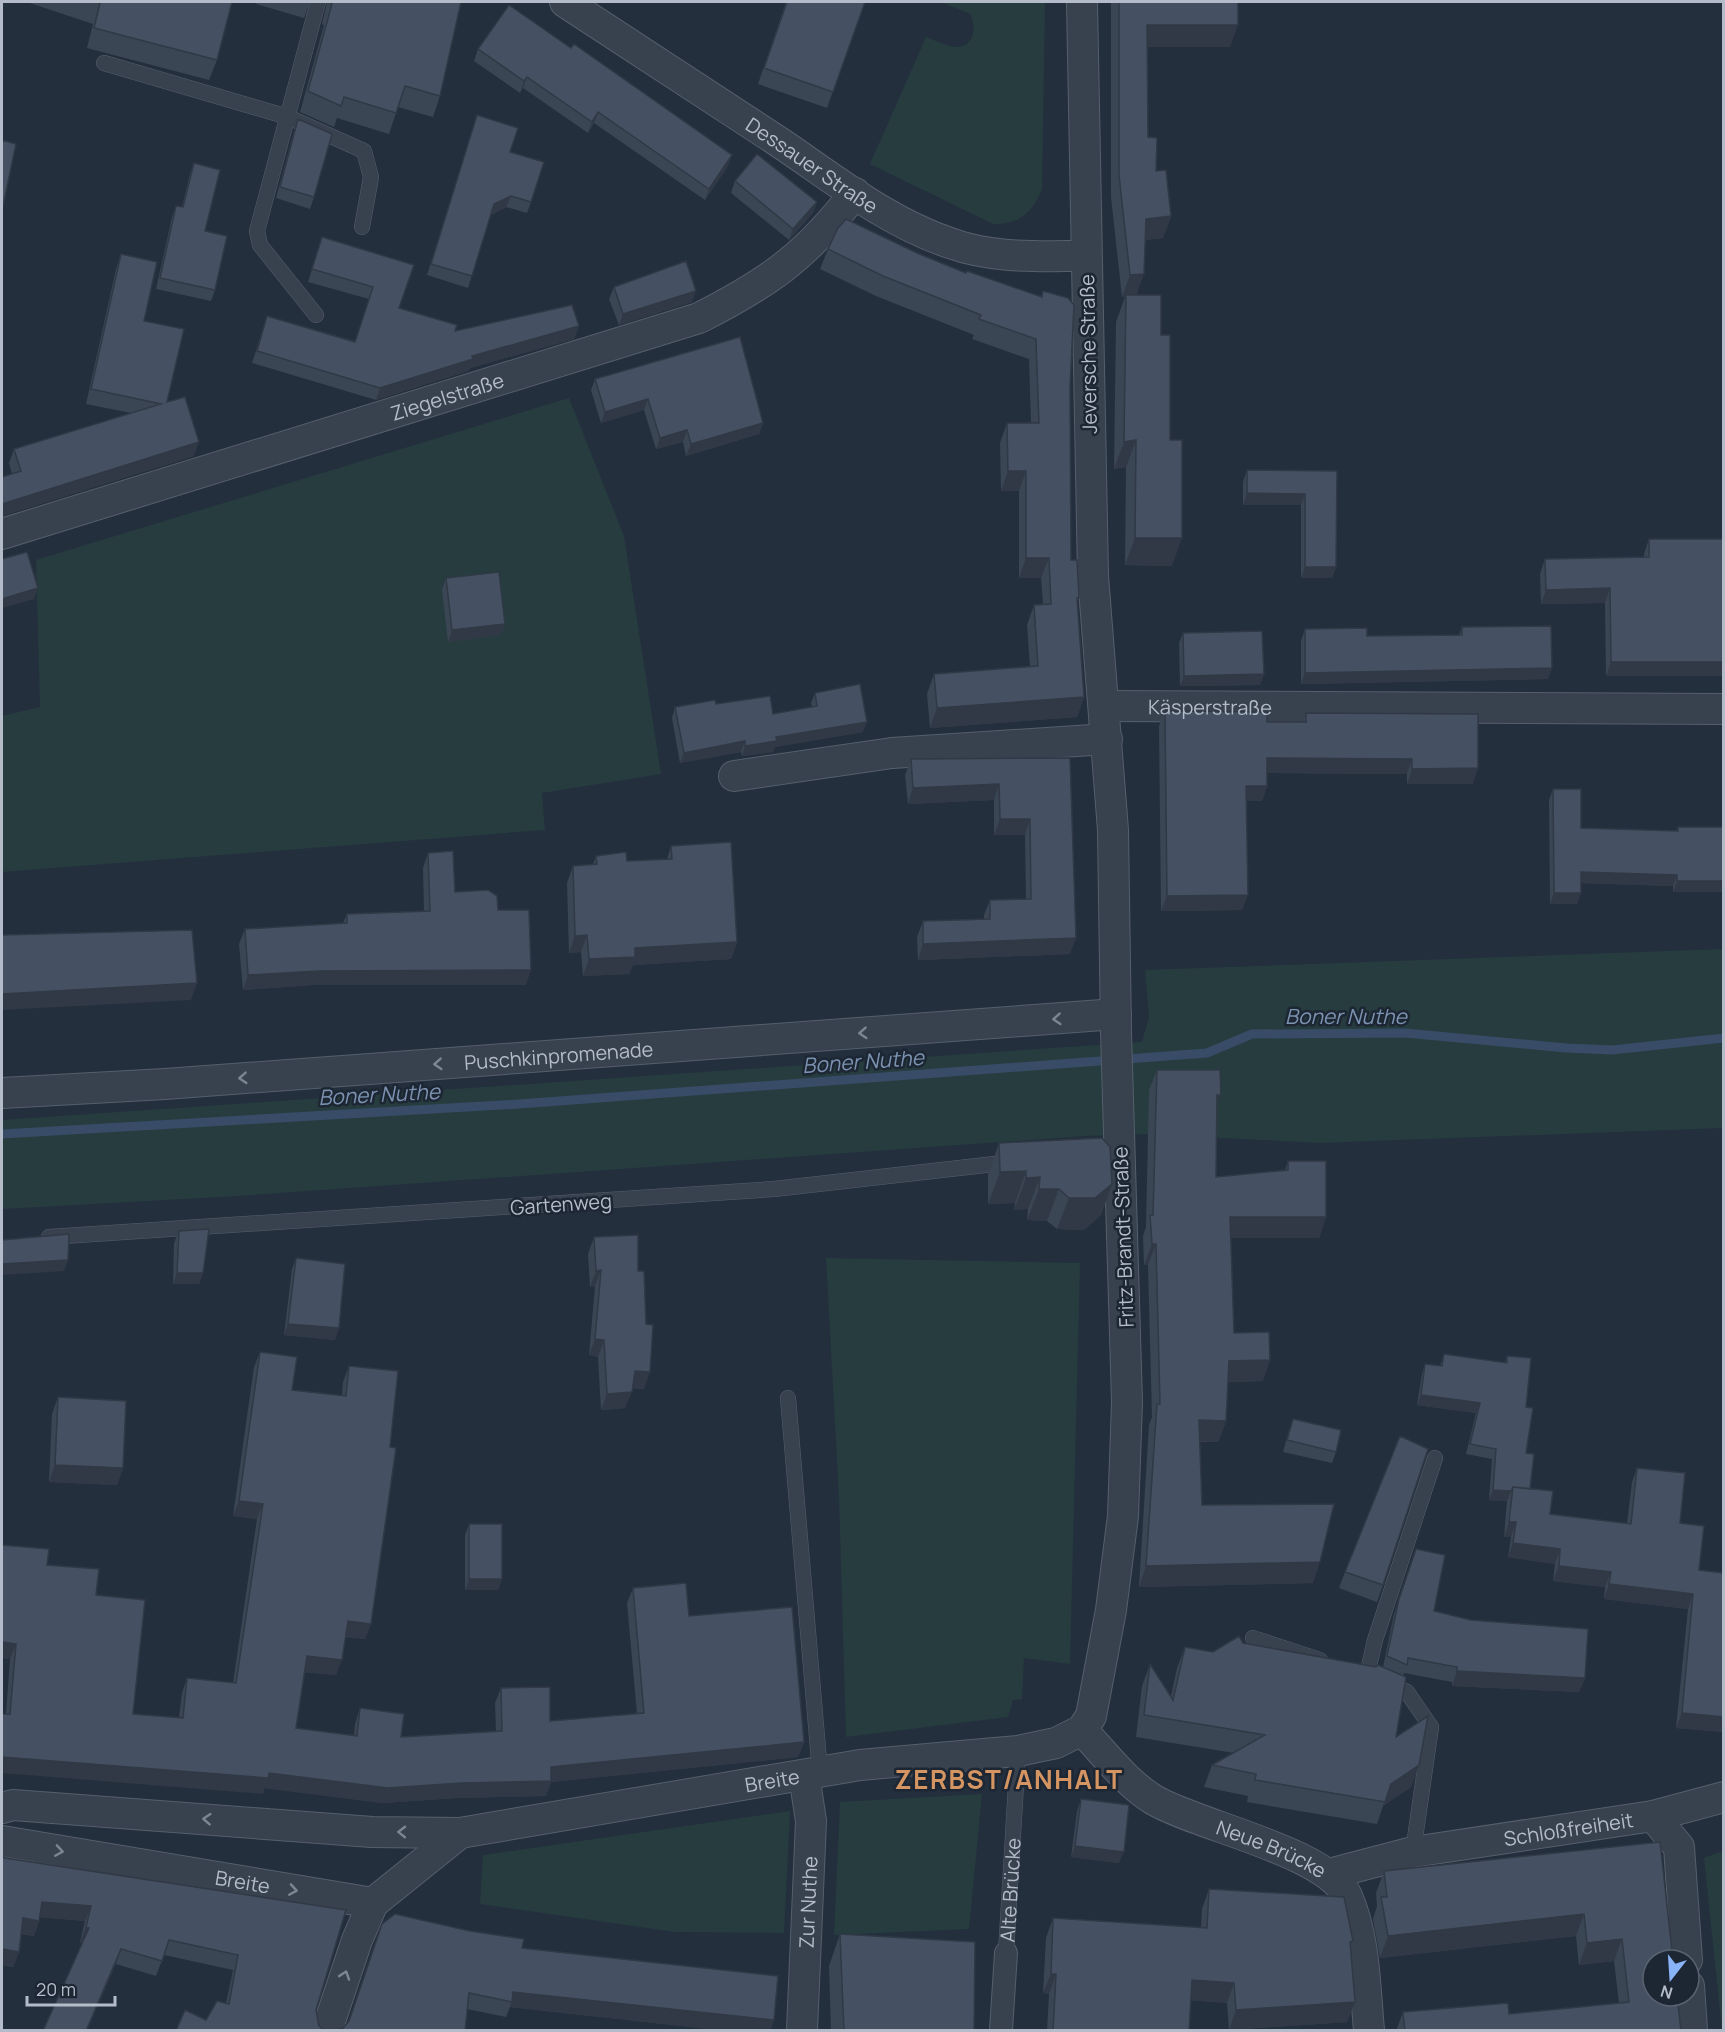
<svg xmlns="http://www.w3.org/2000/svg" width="1725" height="2032" viewBox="0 0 1725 2032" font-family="Manrope,sans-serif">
<rect width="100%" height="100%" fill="#242f3e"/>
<path fill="#263c3f" d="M941 2H1045L1042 189C1033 212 1019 225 993 224L870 164 926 37C935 40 946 46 955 47 975 48 977 27 970 14Z
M569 398 624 536 661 774 542 793 545 830 2 872V716L40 707 36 560Z
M1723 949V1128L1319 1143 1144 1134 1086 1136 238 1196 2 1209V1120L1142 1042 1149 1017 1145 970Z
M826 1258 1080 1263 1070 1664 1024 1658 1022 1699 1013 1700 1008 1717 846 1737 839 1497Z
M982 1794 969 1929 834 1935 840 1802Z
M790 1811 784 1933 675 1932 480 1904 483 1855Z
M1723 1851 1724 2030H1722L1704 1858Z"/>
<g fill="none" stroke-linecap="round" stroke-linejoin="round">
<path stroke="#394c67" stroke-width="9" d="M2 1134 519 1104 1207 1053 1252 1034 1405 1033 1566 1048 1612 1050 1724 1038"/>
<defs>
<g id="service">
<path d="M104 63 288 117 364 151 371 177 362 227"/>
<path d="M316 315 260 245 257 231 318 2"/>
<path d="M49 1237 774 1189 1012 1162"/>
<path d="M788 1398 820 1772"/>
<path d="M1253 1638 1320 1660"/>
<path d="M1367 1675 1375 1640 1435 1458"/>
<path d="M1385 1683 1407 1692 1431 1727 1413 1852"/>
<path id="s1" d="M1006 1953 1018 1751"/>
</g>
<path id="pedestrian" d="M1001 2030 1006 1953"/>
<g id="minor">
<path id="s2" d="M565 2C638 49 710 97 782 144 835 180 889 223 950 243 994 259 1039 256 1085 256"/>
<path id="s3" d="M2 534 699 318C770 282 806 256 855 193"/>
<path id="s4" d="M1104 706 1724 709"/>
<path d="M734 776 892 753 1107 739"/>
<path id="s5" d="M2 1093 165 1084 1116 1014"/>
<path id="s6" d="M1082 1730C1104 1753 1126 1783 1154 1800 1199 1826 1327 1852 1347 1896 1365 1937 1365 1987 1369 2030"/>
<path id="s7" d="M2 1808 13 1805 372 1832 460 1833 860 1765 1018 1751 1056 1743 1082 1730 1091 1716 1111 1610 1123 1516 1127 1402 1116 1032 1113 830 1093 576 1082 2"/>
<path d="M1653 1816 1679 1847 1687 1960"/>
<path id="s8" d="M2 1841 373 1903 460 1833"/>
<path id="s9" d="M1329 1874 1413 1852 1653 1816 1724 1797"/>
<path d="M1689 1986 1692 2030"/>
<path d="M327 2030 357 1940 373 1903"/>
<path id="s10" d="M802 2030 811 1821 804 1775"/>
</g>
</defs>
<use href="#service" stroke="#565f6c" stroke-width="16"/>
<use href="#pedestrian" stroke="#565f6c" stroke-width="24"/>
<use href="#minor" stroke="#565f6c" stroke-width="32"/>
<use href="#service" stroke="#38414e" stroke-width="15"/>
<use href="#pedestrian" stroke="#38414e" stroke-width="22"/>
<use href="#minor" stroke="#38414e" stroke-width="30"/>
</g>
<path fill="#3b4654" d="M27 2H232L217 60 209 80 87 48 93 24Z
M257 2H310L304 18 256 4Z
M327 2H461L440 96 433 117 398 107 389 134 337 118 334 127 300 112 324 25 322 24Z
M786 2H865L827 108 758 84Z
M1111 2H1238L1230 47H1147L1148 137 1156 171 1171 216 1163 238 1145 240 1137 295 1161 335 1170 440 1172 566 1125 565 1126 467 1114 469 1116 322 1125 297H1122L1111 197Z
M571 48 728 166 705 200 594 123 588 133 523 88 520 93 474 61 478 49Z
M477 115 510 152 531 202 527 213 506 207 491 215 468 288 427 275Z
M298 119 314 197 310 209 276 198 294 131Z
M194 163 215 290 211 301 156 289 172 217 176 206 182 207 190 174Z
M735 181 817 202 813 213 789 240 731 193Z
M322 237 399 308 455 331 579 326 574 339 470 368 468 371 376 400 252 363 267 316 355 341 369 299 308 282Z
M828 249 917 253 966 273 1041 297 1043 291 1070 387 1071 560 1079 598 1077 603 1084 697 1077 717 930 728 927 694 934 674 1030 666 1027 625 1034 605 1043 604 1041 578H1019V491H1001L1000 443 1007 423H1031L1029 359 972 339 974 335 876 296 820 269Z
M121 254 144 321 167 402 194 456 2 516V477L12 474 9 463 14 449 131 413 86 404 116 269Z
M614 287 692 302 619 325 609 299Z
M595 379 763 423 759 434 686 456 683 442 656 449 644 410 601 423 591 390Z
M1247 470 1337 471 1336 567 1332 578H1301V505H1243V482Z
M1649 539H1724L1606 676 1605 603 1541 604 1540 574 1545 559 1644 557V554Z
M446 578 505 624 501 635 448 642 442 590Z
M1462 627 1548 679 1301 684V641L1305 629 1367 636 1459 635Z
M1183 633 1264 674 1260 685 1180 686 1179 643Z
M815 693 863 732 775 747 773 752 742 756 741 752 680 763 672 718 675 707 716 704 773 714 812 707 811 703Z
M1165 711 1267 722H1303L1306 713 1473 784H1407V774L1267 773V786L1262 801H1246L1242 910 1161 911 1159 726Z
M1070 758V954L918 960 917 937 923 921 984 919V915L990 900 1026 899 1025 835H994V800L908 804 905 775 911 759Z
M1553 789 1581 828 1676 831 1678 827H1724V892H1673V886L1581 883 1577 904H1550L1549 800Z
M671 846 737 942 731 959 633 965 629 974 583 976 581 952 569 953 567 883 573 866 593 864 596 856 627 861 667 859Z
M428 853 455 892 498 910 526 985H313L243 990 239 944 245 929 343 923 347 914 424 912 423 868Z
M1157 1070 1216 1107V1177L1285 1170 1288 1161 1326 1217 1319 1238H1231L1234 1333 1263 1381 1228 1382 1226 1421 1218 1442H1200L1202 1505 1313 1583 1139 1587 1149 1425 1152 1417 1148 1265H1144L1143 1236 1146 1227 1149 1090Z
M999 1143 1112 1184 1101 1215 1084 1230 1057 1229 1047 1221 1027 1220 1028 1209 1014 1210 1015 1203 988 1204V1175Z
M179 1231 203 1273 199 1284H173L174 1243Z
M594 1237 638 1271 644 1389 632 1388 625 1408 601 1410 598 1357 589 1355 595 1286 590 1287 588 1254Z
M296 1258 335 1340 284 1335 292 1269Z
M260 1352 292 1390 342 1396 343 1382 349 1366 371 1624 365 1639 346 1637 336 1675 304 1672 296 1728 354 1735 355 1724 360 1708 401 1737 496 1731 495 1703 501 1688 550 1721 637 1714 627 1603 633 1588 689 1616 804 1742 798 1757 551 1782 546 1796 456 1798 383 1803 264 1788 263 1794 6 1714 10 1659 2 1658 47 1565 96 1595 133 1714 179 1717 182 1693 187 1678 233 1683 257 1519 233 1516 254 1367Z
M1444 1354 1505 1363 1507 1356 1526 1407V1453L1530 1489 1550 1514 1627 1523 1632 1482 1637 1468 1680 1523 1699 1570 1724 1573V1732L1676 1728 1688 1609 1604 1599 1605 1587 1553 1581 1555 1564 1508 1557 1511 1537H1504L1507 1501 1489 1500 1492 1459 1466 1454 1476 1413 1417 1405 1422 1374 1425 1364 1440 1366Z
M58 1397 123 1468 117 1485 49 1482 52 1414Z
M1293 1419 1336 1452 1332 1463 1283 1452 1289 1430Z
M469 1524 502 1579 498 1590H465V1535Z
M1416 1549 1434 1611 1585 1678 1579 1692 1452 1686V1682L1404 1673 1396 1737 1419 1765 1411 1787 1383 1806 1377 1824 1247 1802 1248 1796 1204 1787 1212 1765 1234 1753 1136 1737 1142 1686 1150 1664 1171 1696 1177 1668 1185 1647 1213 1652 1243 1643 1376 1667H1383L1394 1614Z
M1345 1572 1383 1585 1377 1602 1339 1588Z
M1081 1799 1119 1863 1071 1857 1077 1811Z
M1660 1842 1681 2031H1396L1403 2012 1509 2014 1619 2003 1614 1961 1579 1965 1576 1936 1380 1958 1373 1919 1377 1906 1376 1893 1384 1871Z
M2 1856 5 1858 346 1910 316 2010 206 2020 226 2003 233 1970 164 1955 156 1976 116 1964 82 1943 80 1942 85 1921 40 1917 34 1936 21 1934 19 1952 13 1967 2 1965Z
M1209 1889 1350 1949 1355 2002 1347 2022 1229 2030 1227 2003 1191 2000 1189 2031H1047L1049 1994 1043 1993 1046 1938 1053 1918 1201 1927 1202 1909Z
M840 1934 974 2031H831L829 1966Z
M522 1948 774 2020 770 2031H727L510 2007 506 2017 467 2009 343 2028Z"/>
<path fill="#303945" d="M1147 25H1238L1230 47H1139Z
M527 77 523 88 520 93 524 81Z
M598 112 594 123 588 133 592 122Z
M732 155 728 166 705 200 709 189Z
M511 196 506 207 490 215 494 204Z
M817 202 813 213 789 240 793 229Z
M1171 216 1163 238 1138 241 1146 219Z
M1144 274 1136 296 1122 297 1130 275Z
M696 291 692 302 619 325 623 314Z
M579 326 574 339 470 368 468 371 376 400 380 388 472 356Z
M648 399 644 410 601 423 605 412Z
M763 423 759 434 686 456 691 444Z
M687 430 683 442 656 449 660 438Z
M1136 440 1126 467 1114 469 1124 442Z
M199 442 194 456 2 516V504Z
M1008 471H1026L1019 491H1001Z
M1247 493 1305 494 1301 505H1243Z
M1135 538H1182L1172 566 1125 565Z
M1026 558H1049L1041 578H1019Z
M1305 567H1336L1332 578H1301Z
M38 588 34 599 2 608V599Z
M1610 588 1605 603 1541 604 1546 590Z
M505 624 501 635 448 642 452 630Z
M1611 662H1724V676H1606Z
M1552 668 1548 679 1301 684 1305 673Z
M1264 674 1260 685 1180 686 1184 676Z
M1084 697 1077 717 930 728 937 708Z
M867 722 863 732 775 747 773 752 742 756 745 746 776 737Z
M745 741 741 752 680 763 684 753Z
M1267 758 1412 759 1407 774 1261 773Z
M1478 768 1473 784H1407L1412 769Z
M999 784 994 800 908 804 913 788Z
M1246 786H1267L1262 801H1240Z
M1000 819H1030L1025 835H994Z
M1581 872 1677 875 1673 886 1577 883Z
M1677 881H1724V892H1673Z
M1554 893H1581L1577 904H1550Z
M1248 895 1242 910 1161 911 1167 896Z
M587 935 581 952 569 953 575 936Z
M1076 938 1070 954 918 960 923 944Z
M737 942 731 959 633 965 629 974 583 976 589 959 635 948Z
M531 970 526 985H313L243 990 248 975 319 971Z
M197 983 191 1000 2 1010V994Z
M1217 1095H1221L1213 1116Z
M1026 1171 1015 1203 988 1204 1000 1172Z
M1040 1177 1028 1209 1014 1210 1026 1178Z
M1112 1184 1101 1215 1084 1230 1057 1229 1069 1198Z
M1039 1189H1059L1047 1221 1027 1220Z
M1230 1217H1326L1319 1238H1223Z
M1152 1244H1156L1148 1265H1144Z
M68 1260 64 1271 2 1275V1264Z
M601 1270 595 1286 590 1287 596 1271Z
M177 1273H203L199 1284H173Z
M288 1324 339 1328 335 1340 284 1335Z
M595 1339 604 1340 598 1357 589 1355Z
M1270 1360 1263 1381 1221 1382 1229 1361Z
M635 1371 650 1372 644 1389 628 1387Z
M632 1392 625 1408 601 1410 607 1394Z
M1421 1395 1480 1403 1476 1413 1417 1405Z
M1199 1420 1226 1421 1218 1442 1191 1441Z
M55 1465 123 1468 117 1485 49 1482Z
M1493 1490 1511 1491 1507 1501 1489 1500Z
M239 1501 263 1504 257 1519 233 1516Z
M1509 1522H1516L1511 1537H1504Z
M1513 1543 1560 1549 1555 1564 1508 1557Z
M1320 1562 1313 1583 1139 1587 1146 1566Z
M1559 1566 1611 1572 1605 1587 1553 1581Z
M469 1579H502L498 1590H465Z
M1609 1584 1693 1594 1688 1609 1604 1599Z
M348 1621 371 1624 365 1639 343 1636Z
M2 1642 16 1644 10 1659 2 1658Z
M307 1656 342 1660 336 1675 301 1672Z
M1457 1671 1585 1678 1579 1692 1452 1686Z
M1682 1713 1724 1717V1732L1676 1728Z
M804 1742 798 1757 551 1782 546 1796 456 1798 383 1803 264 1788 263 1794 2 1773V1757L269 1773 551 1767Z
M1419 1765 1411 1787 1383 1806 1391 1784Z
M1075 1846 1124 1852 1119 1863 1071 1857Z
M42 1902 91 1906 85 1921 37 1917Z
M1584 1914 1576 1936 1380 1958 1388 1936Z
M23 1918 39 1921 34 1936 18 1933Z
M86 1927 89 1928 84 1943 80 1942Z
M1622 1939 1614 1961 1579 1965 1587 1943Z
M2 1949 19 1952 13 1967 2 1965Z
M121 1949 116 1964 87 2031H86Z
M1051 1974H1056L1049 1994 1043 1993Z
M1192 1980 1234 1983 1227 2003 1184 2000Z
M513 1992 774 2020 770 2031H727L510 2007Z
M1355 2002 1347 2022 1229 2030 1236 2010Z"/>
<path fill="#455162" stroke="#303945" stroke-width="1.5" d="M95 2H232L217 60 94 28 100 3Z
M330 2H461L440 96 405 86 396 113 344 97 341 106 308 91 332 4 330 3Z
M787 2H865L833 92 764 68Z
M1119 2H1238V25H1147L1148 137 1157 138 1156 171 1166 170 1171 216 1146 219 1144 274 1130 275 1119 175Z
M509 5 571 48 574 44 732 155 709 189 598 112 592 122 527 77 524 81 478 49Z
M477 115 518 128 510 152 544 162 531 202 511 196 494 204 472 276 431 264Z
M298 119 332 134 314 197 280 187Z
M2 140 16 144 2 211Z
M757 154 817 202 793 229 735 181Z
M194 163 220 170 205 231 227 236 215 290 160 278 176 206 183 207Z
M846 219 917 253 966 273 967 271 1042 297 1043 291 1068 298 1074 305 1070 387 1071 560H1077L1079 598H1077L1084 697 937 708 934 674 1038 666 1034 605 1051 604 1049 558H1026V471H1008L1007 423H1039L1036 339 979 319 981 315 883 276 828 249 838 228Z
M322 237 414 265 399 308 457 325 455 331 572 305 579 326 472 356 473 359 380 388 257 351 267 316 355 342 373 287 312 269Z
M121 254 157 262 144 321 184 329 167 402 185 397 199 442 2 504V477L21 471 14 449 161 404 91 389Z
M686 261 696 291 623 314 614 287Z
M1126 295H1161V335H1170V440H1182V538H1135L1136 440 1124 442Z
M740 337 763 423 691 444 687 430 660 438 648 399 605 412 595 379Z
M1247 470 1337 471 1336 567H1305V494L1247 493Z
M1649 539H1724V662H1611L1610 588 1546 590 1545 559 1649 557Z
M27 552 38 588 2 599V559Z
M499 572 505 624 452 630 446 578Z
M1551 626 1552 668 1305 673V629L1367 628V636L1462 635V627Z
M1262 631 1264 674 1184 676 1183 633Z
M860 684 867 722 776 737 777 741 745 746V741L684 753 675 707 715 700 716 704 770 696 773 714 817 706 815 693Z
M1165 711 1267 712V722H1306V713L1478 714V768L1412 769V759L1267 758V786H1246L1248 895 1167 896Z
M1070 758 1076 938 923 944V921L990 919V900L1031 899 1030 819H1000L999 784 913 788 911 759Z
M1553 789H1581V828L1678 831V827H1724V881H1677V875L1581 872V893H1554Z
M731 842 737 942 635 948V957L589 959 587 935 575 936 573 866 597 864 596 856 626 852 627 861 672 859 671 846Z
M453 851 455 892 488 890 497 896 498 910H529L531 970 319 971 248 975 245 929 347 923V914L430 911 428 853Z
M192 930 197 983 2 994V935Z
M1157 1070H1220L1221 1095H1217L1216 1177 1288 1170V1161H1326V1217H1230L1234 1333 1269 1332 1270 1360 1229 1361 1226 1421 1199 1420 1202 1505 1334 1504 1320 1562 1146 1566 1157 1404H1160L1156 1244H1152L1150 1215H1153Z
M1102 1138 1110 1147 1112 1184 1095 1198H1069L1059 1189H1039L1040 1177 1026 1178V1171L1000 1172 999 1143Z
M209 1229 203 1273H177L179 1231Z
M69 1234 68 1260 2 1264V1240Z
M638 1235V1271H644L646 1324 653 1325 650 1372 635 1371 632 1392 607 1394 604 1340 595 1339 601 1270 596 1271 594 1237Z
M296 1258 345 1264 339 1328 288 1324Z
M260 1352 297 1357 292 1390 346 1396 349 1366 398 1371 390 1447 396 1448 371 1624 348 1621 342 1660 307 1656 296 1728 357 1736 360 1708 404 1714 401 1737 502 1731 501 1688 550 1687V1721L644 1713 633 1588 686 1583 689 1616 792 1607 804 1742 551 1767V1781L461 1783 388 1788 269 1773 268 1778 2 1757V1714H10L16 1644 2 1642V1545L49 1549 47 1565 99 1569 96 1595 145 1600 133 1714 183 1718 187 1678 236 1683 263 1504 239 1501Z
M1444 1354 1507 1363V1356L1531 1358 1526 1407 1533 1408 1526 1453 1534 1454 1530 1489 1513 1487 1511 1491 1493 1490 1496 1449 1470 1444 1480 1403 1421 1395 1425 1364 1442 1366Z
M58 1397 126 1401 123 1468 55 1465Z
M1293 1419 1341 1430 1336 1452 1287 1440Z
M1400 1436 1428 1449 1383 1585 1345 1572Z
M1637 1468 1685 1473 1680 1523 1704 1526 1699 1570 1724 1573V1717L1682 1713 1693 1594 1609 1584 1611 1572 1559 1566 1560 1549 1513 1543 1516 1522H1509L1513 1487 1553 1491 1550 1514 1631 1524Z
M469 1524H502V1579H469Z
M1416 1549 1445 1555 1434 1611 1471 1620 1588 1629 1585 1678 1457 1671V1667L1408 1658 1407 1665 1387 1656 1399 1599Z
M1239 1636 1243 1643 1376 1667 1378 1665 1406 1677 1396 1737 1428 1716 1419 1765 1391 1784 1385 1802 1255 1780 1256 1774 1212 1765 1265 1735 1144 1715 1150 1664 1173 1700 1185 1647 1213 1652Z
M1081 1799 1129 1805 1124 1852 1075 1846Z
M1660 1842 1673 1960H1653V1996H1677L1681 2031H1405L1403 2012 1508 2003 1509 2014 1629 2002 1622 1939 1587 1943 1584 1914 1388 1936 1381 1897H1387L1384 1871Z
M2 1856 5 1858 346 1910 316 2010 319 2026 326 2031H176L185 2010 206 2020 217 2001 229 2004 238 1955 169 1940 162 1961 121 1949 86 2031H43L89 1928 86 1927 91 1906 42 1902 39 1921 23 1918 19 1952 2 1949V1953Z
M1209 1889 1344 1897 1353 1941 1350 1942 1355 2002 1236 2010 1234 1983 1192 1980 1189 2031H1053L1056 1974H1051L1053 1918 1207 1928Z
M395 1914 470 1931 524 1939 522 1948 778 1976 774 2020 513 1992 512 2002 469 1993 465 2031H332L343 2028 349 2021 382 1924Z
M840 1934 975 1942 974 2031H844Z"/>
<defs><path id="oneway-chevron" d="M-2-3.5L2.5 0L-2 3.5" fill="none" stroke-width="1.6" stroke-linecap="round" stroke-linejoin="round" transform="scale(1.5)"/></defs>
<g stroke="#7c8592">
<use href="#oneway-chevron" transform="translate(1057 1019) rotate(176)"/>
<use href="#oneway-chevron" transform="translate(863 1033) rotate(176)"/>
<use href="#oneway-chevron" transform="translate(438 1064) rotate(176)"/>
<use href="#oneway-chevron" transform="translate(243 1078) rotate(176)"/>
<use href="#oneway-chevron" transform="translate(207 1819) rotate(-176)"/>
<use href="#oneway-chevron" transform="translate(402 1832) rotate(-179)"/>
<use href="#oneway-chevron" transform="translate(59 1851) rotate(9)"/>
<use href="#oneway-chevron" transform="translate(293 1890) rotate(9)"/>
<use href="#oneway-chevron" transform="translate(345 1975) rotate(-71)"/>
</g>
<g text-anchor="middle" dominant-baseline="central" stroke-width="5" stroke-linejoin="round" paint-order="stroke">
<g font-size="20" fill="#b4bcc9" stroke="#1d2633">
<text stroke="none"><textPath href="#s2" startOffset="296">Dessauer Straße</textPath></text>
<text transform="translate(1088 354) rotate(-91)">Jeversche Straße</text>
<text stroke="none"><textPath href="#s3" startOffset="466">Ziegelstraße</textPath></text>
<text stroke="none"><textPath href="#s4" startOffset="106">Käsperstraße</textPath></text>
<text stroke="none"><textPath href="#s5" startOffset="558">Puschkinpromenade</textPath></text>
<text transform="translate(561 1204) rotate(-4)">Gartenweg</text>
<text transform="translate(1123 1237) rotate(-92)">Fritz-Brandt-Straße</text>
<text stroke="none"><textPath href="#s7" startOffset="776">Breite</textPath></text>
<text stroke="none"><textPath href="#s9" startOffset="244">Schloßfreiheit</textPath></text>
<text stroke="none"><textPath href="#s6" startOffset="228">Neue Brücke</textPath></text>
<text stroke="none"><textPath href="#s8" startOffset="244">Breite</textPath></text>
<text stroke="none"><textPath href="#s1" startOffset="63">Alte Brücke</textPath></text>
<text stroke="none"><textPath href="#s10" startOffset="128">Zur Nuthe</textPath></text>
</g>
<g font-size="21" font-style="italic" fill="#7c92b1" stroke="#1d2633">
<text x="1346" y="1016">Boner Nuthe</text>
<text transform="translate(863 1061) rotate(-4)">Boner Nuthe</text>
<text transform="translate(379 1094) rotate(-3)">Boner Nuthe</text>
</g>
<g font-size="26" font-weight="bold" letter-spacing="1.5" fill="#d59563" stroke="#1d2633">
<text x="1009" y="1779">ZERBST/ANHALT</text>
</g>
</g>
<rect width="1725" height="2032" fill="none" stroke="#b4bcc9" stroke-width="6"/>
<g transform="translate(1671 1978) rotate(197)"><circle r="28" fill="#1d2633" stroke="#59626f" stroke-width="1.5"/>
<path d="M0-4.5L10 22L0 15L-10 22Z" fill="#8ab4f8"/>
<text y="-9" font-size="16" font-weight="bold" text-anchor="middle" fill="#b4bcc9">N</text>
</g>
<path d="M27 1996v9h88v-9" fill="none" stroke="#b4bcc9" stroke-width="3"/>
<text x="36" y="1996" font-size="18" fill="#b4bcc9" stroke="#1d2633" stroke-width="4.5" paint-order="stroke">20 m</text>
</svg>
